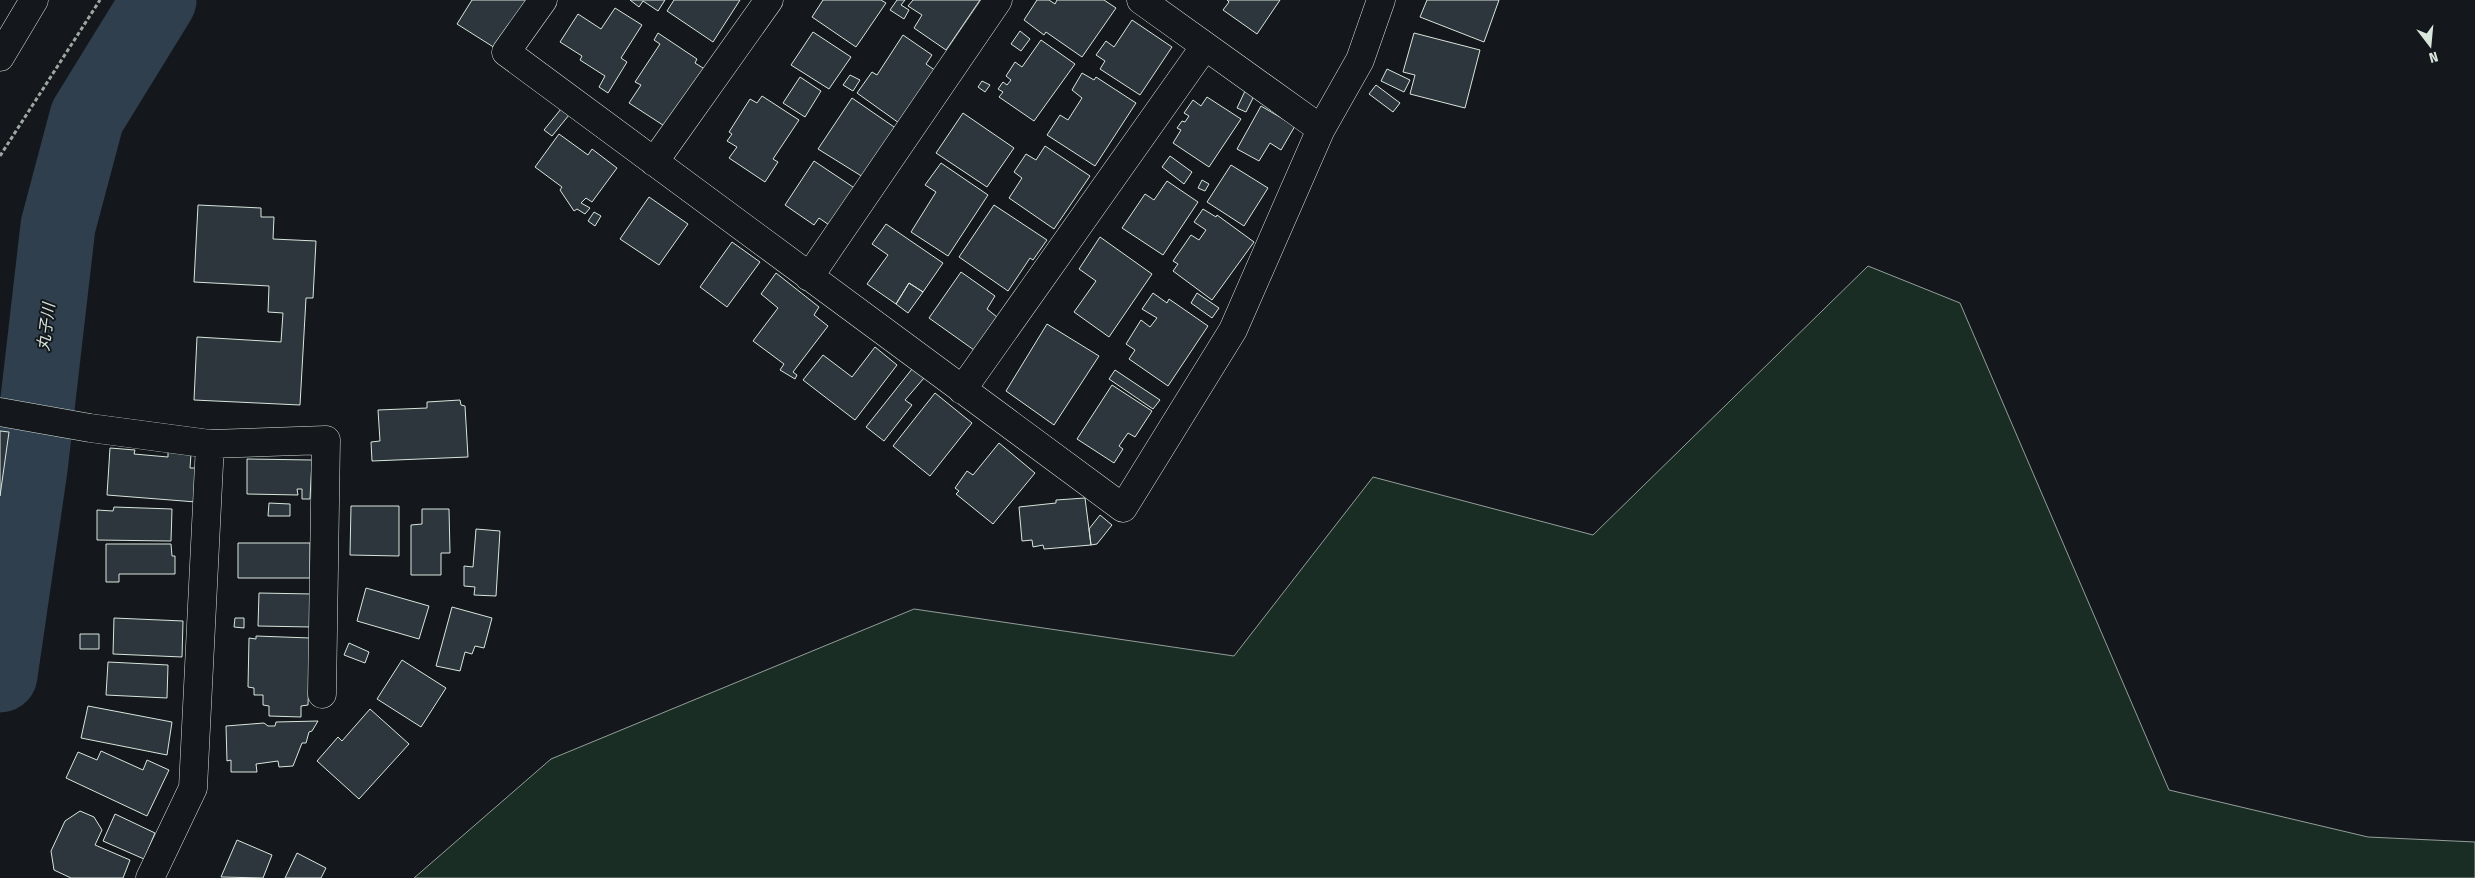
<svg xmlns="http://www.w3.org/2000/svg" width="2475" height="878" viewBox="0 0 2475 878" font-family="'Fira Sans Condensed','Noto Sans JP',sans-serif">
<rect width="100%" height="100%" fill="#14181c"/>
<path fill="#1a2d24" stroke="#939e99" d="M1868 266 1960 303 2169 790 2368 837 2475 842V878H414L551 759 914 609 1234 656 1373 477 1593 535Z"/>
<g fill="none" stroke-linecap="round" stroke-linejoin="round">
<path stroke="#2f3f4d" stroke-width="75" d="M0 675 30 469 58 226 87 117 159 0"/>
</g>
<path fill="#2c363c" stroke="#d8e6dc" d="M472 0H532L495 48 457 24Z
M630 0H665L658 11 643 1 639 7Z
M674 0H740L713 42 667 11Z
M823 0H881L886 3 856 47 812 17Z
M897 0H905L901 5 909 10 904 19 890 10Z
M913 0H980L946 50 914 28 922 15 908 6Z
M1037 0H1049L1055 4 1057 0H1104L1116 8 1082 57 1046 32 1044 35 1024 20Z
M1227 0H1280L1257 34 1223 10 1229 2Z
M1427 0H1499L1484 42 1420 17Z
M615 8 642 25 621 58 627 62 608 93 599 87 605 76 580 60 582 56 560 42 578 14 601 29Z
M1132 20 1172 47 1140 95 1100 69 1105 61 1096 55 1106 41 1114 47Z
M1020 31 1030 39 1021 51 1011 44Z
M813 32 851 57 829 89 791 65Z
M658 33 697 59 695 63 711 73 669 129 629 103 641 85 635 82 660 44 654 40Z
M1414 33 1480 50 1465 108 1410 94 1415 75 1403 72Z
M903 35 932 55 926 64 936 71 899 123 857 93 872 72 877 75Z
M1041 40 1075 64 1034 121 999 97 1003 92 998 89 1003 82 1007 85 1011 80 1006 76 1015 62 1022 67Z
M1387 69 1410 80 1404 92 1381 81Z
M1082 73 1094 80 1096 77 1136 103 1095 166 1047 135 1060 115 1068 120 1082 98 1072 90Z
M850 75 860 80 853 91 843 85Z
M800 77 821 91 805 117 783 103Z
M982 81 990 85 985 92 978 87Z
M1376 85 1400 103 1393 112 1369 94Z
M1245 91 1254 96 1246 112 1237 108Z
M762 96 799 120 773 159 778 162 765 182 729 158 737 147 727 141 732 134 729 132 750 99 757 103Z
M1207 97 1241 119 1209 167 1173 143 1181 130 1177 128 1182 121 1185 122 1189 116 1184 113 1193 100 1201 106Z
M852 98 897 129 863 177 818 149Z
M1261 106 1295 126 1281 150 1270 143 1259 161 1237 149Z
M561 109 569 115 552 136 544 130Z
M963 113 1014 148 987 187 936 153Z
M559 134 588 155 592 149 617 168 592 202 586 198 581 203 590 208 585 214 577 209 574 211 560 190 562 187 535 167Z
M1045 146 1090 176 1054 229 1009 198 1022 178 1014 172 1026 154 1036 160Z
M1170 156 1192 172 1184 184 1162 167Z
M814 161 859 191 832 227 819 218 814 225 785 205Z
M941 163 988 195 948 256 911 232 936 192 925 185Z
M1231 165 1268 188 1244 226 1207 202Z
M1202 180 1209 184 1205 191 1198 188Z
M1167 181 1198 202 1163 255 1122 228 1145 194 1154 200Z
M649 197 688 224 659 265 620 239Z
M198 205 261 208V217H274L273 239 316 241 313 298H306L300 405 194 400 197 337 281 342 283 313 268 312 269 286 194 282Z
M994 205 1047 240 1033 260 1030 258 1008 291 959 257Z
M1203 209 1216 217 1217 215 1254 242 1212 300 1173 271 1178 264 1173 261 1191 235 1199 240 1206 230 1194 222Z
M594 212 601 216 595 226 588 221Z
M886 224 943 263 923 292 909 283 896 304 867 284 888 255 872 244Z
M1100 237 1152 274 1109 337 1074 312 1096 281 1079 269Z
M732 242 760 262 727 307 700 287Z
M961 272 995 296 987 309 997 317 974 350 929 318Z
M776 273 819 307 814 315 828 326 793 372 797 375 795 379 780 370 784 364 753 341 778 308 761 294Z
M909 283 923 292 908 313 896 304Z
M1153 293 1167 303 1169 299 1208 326 1168 386 1129 359 1135 350 1126 344 1141 320 1150 327 1157 318 1142 309Z
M1197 293 1219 308 1212 318 1191 303Z
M1047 324 1099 356 1054 425 1006 391Z
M875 347 897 365 855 420 803 380 823 355 852 377Z
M912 369 924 378 905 400 912 405 884 441 866 427Z
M1115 370 1160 400 1153 409 1109 379Z
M1112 385 1152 411 1135 437 1128 433 1119 446 1123 449 1114 463 1077 439Z
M935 393 972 423 930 476 893 446Z
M460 400 461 405 465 406 468 457 372 461 371 442 380 441 378 410 427 408V402Z
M0 431 9 432 0 496Z
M999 443 1035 473 993 524 956 494 959 491 955 488 967 471 973 475Z
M110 448 135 450 134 454 168 457V452L191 454 190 468H198L196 502 107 495Z
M247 459 312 460 310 499H302V489H297L298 495 247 494Z
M1085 498 1091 545 1044 549 1043 545 1033 547 1032 540 1022 541 1019 507 1056 503V500Z
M269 503 290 504V516H268Z
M351 506H399V556L350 555Z
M114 507 172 509 171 541 97 540V510L113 511Z
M422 509H449L450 553H441V575H411V525L422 524Z
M1100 515 1112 525 1097 544 1091 545 1089 529Z
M476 529 500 531 496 596 474 595 475 587 464 586V566L473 567Z
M238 543H310V578H238Z
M106 544H171L172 556H175V574H119V582H106Z
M366 588 429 606 419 639 357 621Z
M259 593 312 594 311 627 258 626Z
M452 607 492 618 484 648 475 646 472 654 465 652 460 671 436 666Z
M114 618 183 621 182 657 113 654Z
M235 618H244V628L234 627Z
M80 634H99V649H80Z
M256 636 310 638 308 705 301 706V717L269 716V706L263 705V695H254V688L248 687 249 638 256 639Z
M349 643 369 652 365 663 344 655Z
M402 660 446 688 421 727 377 699Z
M108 662 168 665 167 698 106 695Z
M88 706 172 722 167 755 81 738Z
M370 709 409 744 359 799 317 761 338 737 342 741Z
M318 721 312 731 309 732 306 743H302L293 766 279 767 278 761 256 764 257 772H231V760L227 761 226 726 264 723 268 726H275L276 722Z
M101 751 143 770 147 760 169 770 147 816 66 778 78 752 97 760Z
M80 811 94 817 102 830 95 845 130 860 123 878H71L54 870 51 851 65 821Z
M115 814 155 833 144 859 103 841Z
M237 840 272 855 263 878 221 877Z
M297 853 326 868 321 878H285Z"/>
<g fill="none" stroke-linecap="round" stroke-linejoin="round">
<defs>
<path id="minor" d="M543 0 506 52 1123 508 1233 330 1321 129 1360 60 1381 0
M1141 0 1321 129
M654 162 769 0
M809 277 998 0
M962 390 1205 46
M0 412 90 428 210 444 326 440 322 694
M150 878 193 788 210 444"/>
<path id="trunk" d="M0 57 34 0"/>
</defs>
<use href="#minor" stroke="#d8e6dc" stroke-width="29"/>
<use href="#trunk" stroke="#d8e6dc" stroke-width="29"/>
<path stroke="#9da8a2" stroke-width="3" stroke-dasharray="4 2.5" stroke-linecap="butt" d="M0 156 100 0"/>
<use href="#minor" stroke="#14181c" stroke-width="28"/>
<use href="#trunk" stroke="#14181c" stroke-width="28"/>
</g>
<g text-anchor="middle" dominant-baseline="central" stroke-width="4" stroke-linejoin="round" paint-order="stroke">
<g font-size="16" font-style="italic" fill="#d8e6dc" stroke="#14181c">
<text transform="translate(46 327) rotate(-83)">丸子川</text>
</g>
</g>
<g transform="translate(2430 45) rotate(164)" stroke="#14181c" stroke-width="4" paint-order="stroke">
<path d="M0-4L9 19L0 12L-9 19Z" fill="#d8e6dc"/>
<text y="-8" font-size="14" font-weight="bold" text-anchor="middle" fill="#d8e6dc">N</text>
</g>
</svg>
